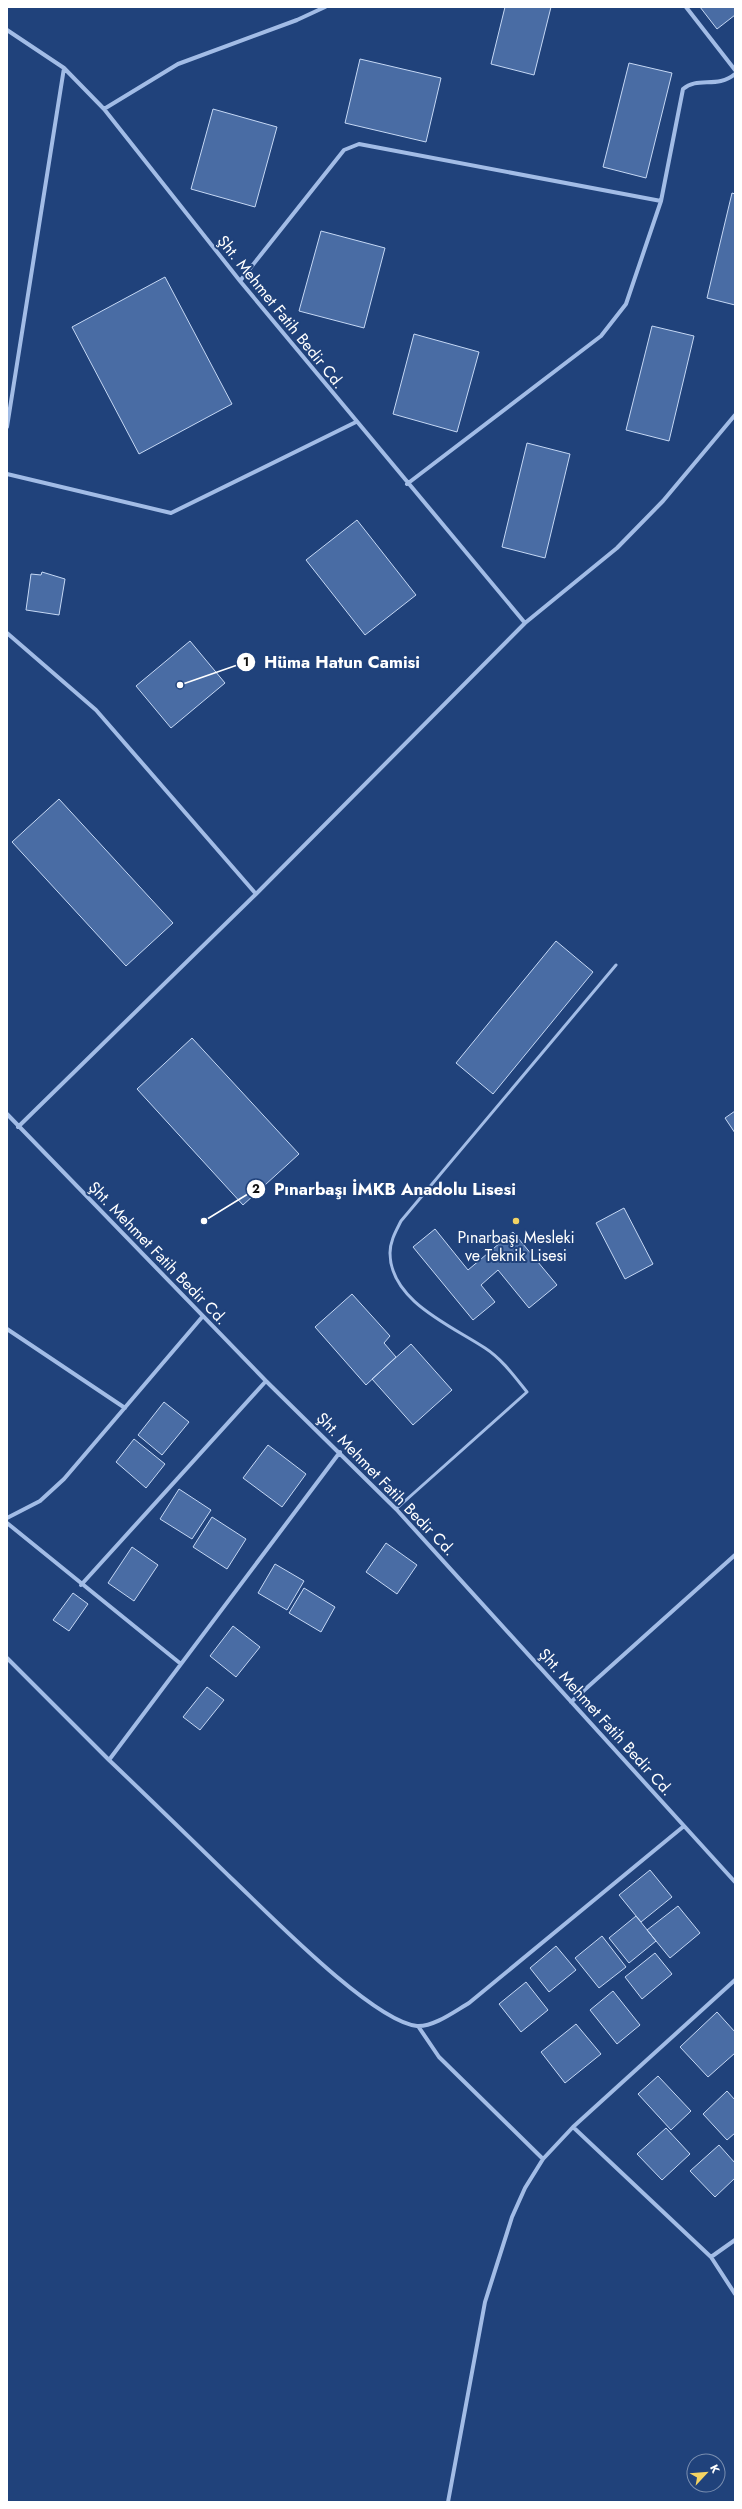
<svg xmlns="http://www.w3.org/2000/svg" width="742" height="2509" viewBox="0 0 742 2509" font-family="Jost,sans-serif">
<rect width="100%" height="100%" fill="#20427b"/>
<path fill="#496ca4" stroke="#c5d8f5" d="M505 7H551L534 75 491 64Z
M700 7H735V15L717 29Z
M360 59 441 78 426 142 345 123Z
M629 63 672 73 646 178 603 167Z
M213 109 277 127 255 207 191 189Z
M732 193 735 194V305L707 298Z
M321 231 385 248 364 328 299 311Z
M165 277 232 404 139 454 72 327Z
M652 326 694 336 669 441 626 430Z
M414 334 479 352 457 432 393 414Z
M527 443 570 454 545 558 502 547Z
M357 520 416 595 365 635 306 560Z
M42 572 65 579 59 615 26 610 31 574 41 575Z
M190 641 225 683 171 728 136 686Z
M59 799 173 923 126 966 12 842Z
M556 941 593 972 493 1094 456 1063Z
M192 1038 299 1154 243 1205 137 1089Z
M735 1111V1133L725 1118Z
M624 1208 653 1264 625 1279 596 1223Z
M435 1229 468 1270 513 1232 557 1285 529 1308 498 1270 481 1285 495 1302 473 1320 413 1247Z
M352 1294 390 1336 384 1343 396 1357 366 1385 315 1327Z
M411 1344 452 1390 413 1425 372 1379Z
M164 1402 189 1422 162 1455 138 1435Z
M134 1439 165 1464 146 1488 116 1462Z
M268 1445 306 1474 282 1507 243 1478Z
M179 1489 211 1510 192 1539 160 1519Z
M212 1517 246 1539 227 1569 193 1547Z
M386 1543 417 1565 397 1594 366 1572Z
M132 1547 158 1565 134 1601 108 1583Z
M275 1564 304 1581 287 1610 258 1593Z
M304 1588 335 1607 321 1632 289 1613Z
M73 1593 88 1604 69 1631 53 1620Z
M233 1626 260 1647 236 1677 210 1656Z
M207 1687 224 1700 200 1730 183 1717Z
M650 1870 672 1897 641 1922 619 1895Z
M678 1906 700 1933 670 1958 647 1930Z
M636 1916 656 1941 629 1963 609 1938Z
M602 1936 626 1967 599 1988 575 1958Z
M556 1946 576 1970 549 1992 530 1968Z
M655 1953 672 1974 642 1999 625 1977Z
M526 1982 548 2010 521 2032 499 2004Z
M613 1991 640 2025 617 2044 590 2010Z
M717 2012 735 2032V2053L708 2077 680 2047Z
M576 2024 601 2054 565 2083 541 2052Z
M658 2076 691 2111 671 2130 638 2094Z
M727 2091 735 2100V2133L727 2140 703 2114Z
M666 2128 690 2154 662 2180 637 2154Z
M719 2145 735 2163V2178L715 2197 690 2171Z"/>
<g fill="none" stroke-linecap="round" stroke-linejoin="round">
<path stroke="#a2bce6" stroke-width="3" d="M396 1509 527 1392C515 1377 502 1359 485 1348 452 1326 390 1301 390 1253 390 1241 396 1231 401 1221L616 965"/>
<path stroke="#a2bce6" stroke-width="4" d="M686 7 735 70
M7 30 64 68 104 109 240 281 525 623
M104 109 178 64 297 20 325 7
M661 201 683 89C698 76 717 89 735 74
M240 281 344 150 359 144 661 201 626 304 601 336 407 484
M7 427 64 68
M7 474 171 513 356 422
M7 633 96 710 256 894
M7 1114 266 1381 396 1509 735 1882
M18 1127 256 894 525 623 617 548 663 501 735 415
M7 1329 125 1408
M340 1452 109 1760C150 1799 191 1839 231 1878 267 1912 372 2021 417 2026 434 2027 455 2011 469 2003L684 1826
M7 1518 40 1501 64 1479 203 1316
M7 1523 181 1664
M81 1585 266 1381
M7 1658 109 1760
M571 1702 735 1555
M418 2026 439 2057 543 2159
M573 2127 711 2257 735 2294
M711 2257 735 2240
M448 2502 485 2302 512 2217 525 2188 543 2159 573 2127 735 1980"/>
</g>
<circle fill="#f3d363" stroke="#20427b" stroke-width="1.5" cx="516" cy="1221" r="4"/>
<g text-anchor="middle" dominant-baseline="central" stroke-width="4" stroke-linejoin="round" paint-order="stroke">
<g font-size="16" fill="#fff" stroke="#20427b">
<text transform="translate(281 312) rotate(51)">Şht. Mehmet Fatih Bedir Cd.</text>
<text transform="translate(158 1253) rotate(46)">Şht. Mehmet Fatih Bedir Cd.</text>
<text transform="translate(386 1484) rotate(46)">Şht. Mehmet Fatih Bedir Cd.</text>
<text transform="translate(606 1722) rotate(48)">Şht. Mehmet Fatih Bedir Cd.</text>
</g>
<g font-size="16" fill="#fff" stroke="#20427b">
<text x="516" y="1237">Pınarbaşı Mesleki<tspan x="516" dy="18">ve Teknik Lisesi</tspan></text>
</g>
</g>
<path fill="none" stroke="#fff" stroke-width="1.5" d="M180 685L246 662M204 1221L256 1189"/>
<g fill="#fff" stroke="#20427b" stroke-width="1.5">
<circle cx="180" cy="685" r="4"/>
<circle cx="204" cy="1221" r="4"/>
<circle cx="246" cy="662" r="10"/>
<circle cx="256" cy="1189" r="10"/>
</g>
<g font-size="12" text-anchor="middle" font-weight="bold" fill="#111">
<text x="246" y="666">1</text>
<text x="256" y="1193">2</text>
</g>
<g font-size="17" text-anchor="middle" font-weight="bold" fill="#fff" stroke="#20427b" stroke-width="4" stroke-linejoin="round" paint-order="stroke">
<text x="342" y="668">Hüma Hatun Camisi</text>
<text x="395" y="1195">Pınarbaşı İMKB Anadolu Lisesi</text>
</g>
<rect width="742" height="2509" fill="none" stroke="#ffffff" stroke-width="16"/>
<g transform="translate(706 2473) rotate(64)"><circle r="19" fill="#20427b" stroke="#798eb0"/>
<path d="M0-3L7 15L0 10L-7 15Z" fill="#f3d363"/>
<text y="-6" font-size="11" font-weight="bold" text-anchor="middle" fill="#ffffff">K</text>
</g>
</svg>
